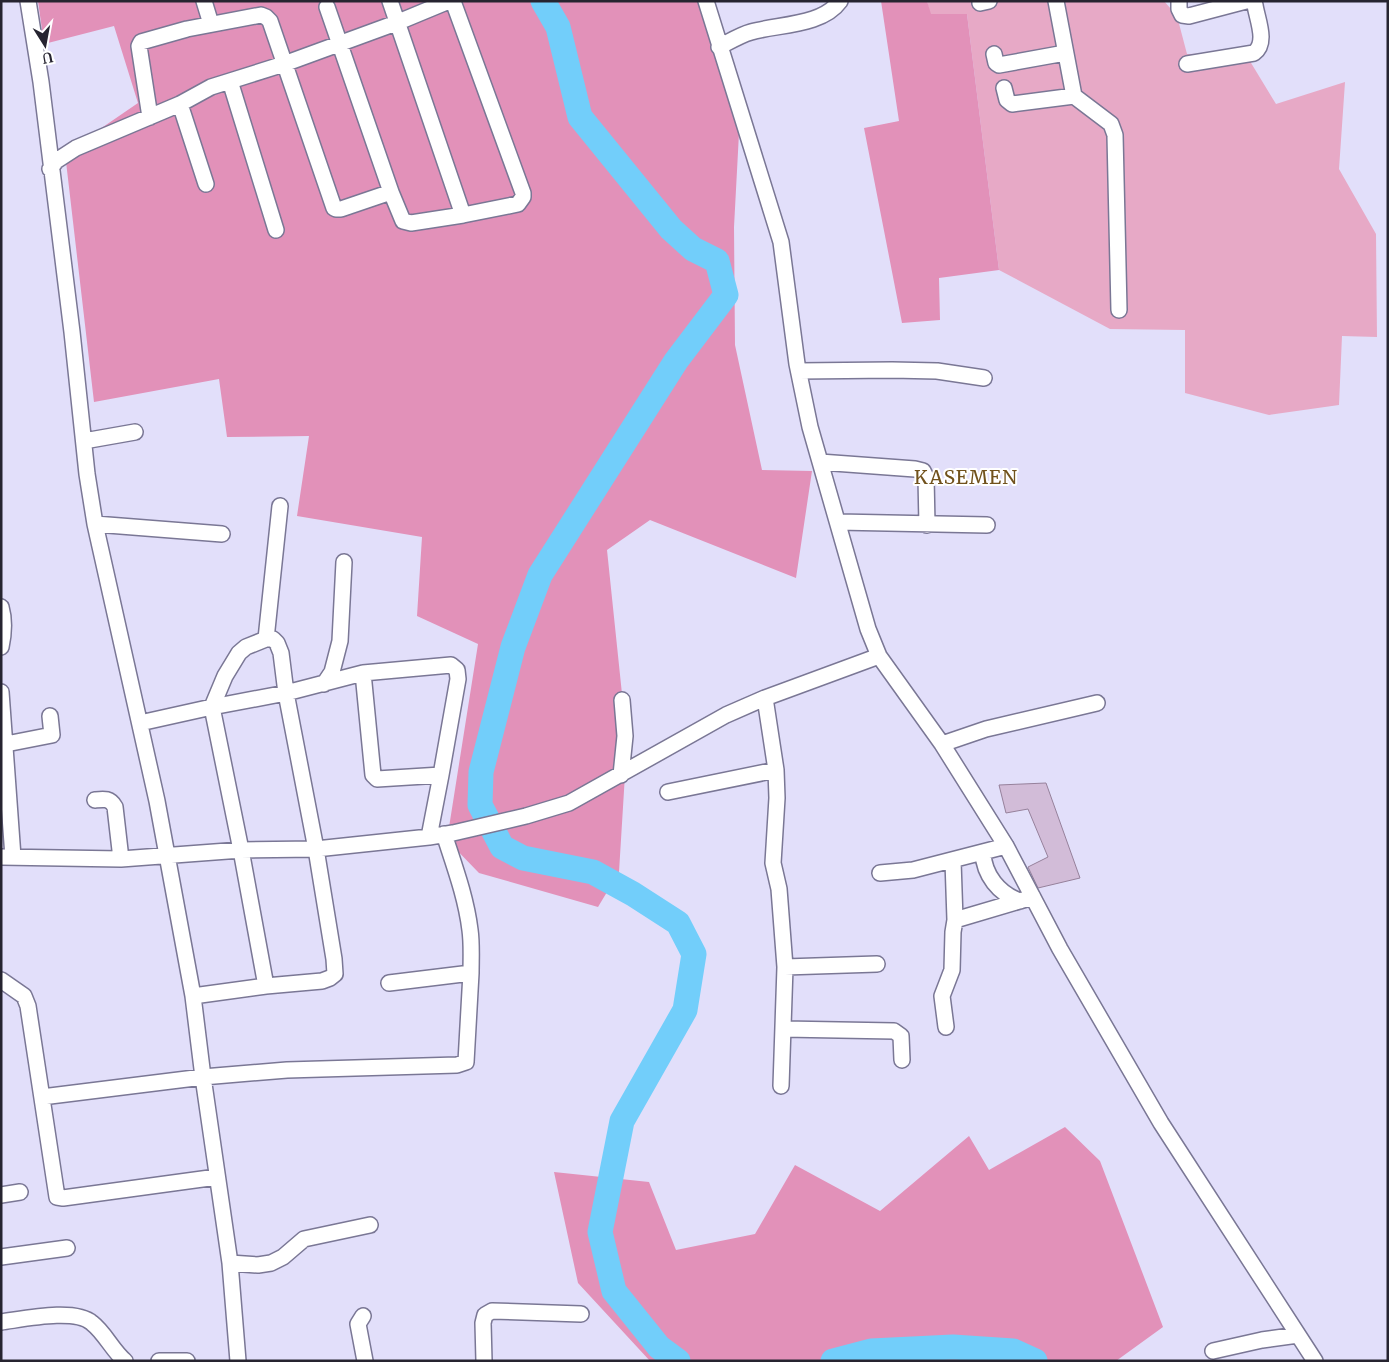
<svg xmlns="http://www.w3.org/2000/svg" width="1389" height="1362" viewBox="0 0 1389 1362" font-family="Merriweather,serif">
<rect width="100%" height="100%" fill="#e2dffa"/>
<path fill="#e7a9c6" d="M927 1H1164L1177 16 1187 54 1245 53 1276 104 1345 82 1339 169 1376 234 1377 337 1342 336 1339 405 1269 415 1185 393V330L1110 329 999 270 967 14H930Z"/>
<path fill="#e291b9" d="M38 1H705L739 133 734 227 735 345 762 470 812 471 796 578 650 520 607 550 627 742 619 872 598 907 479 873 447 840 478 644 417 616 422 537 297 516 309 436 227 437 219 379 94 402 65 153 138 103 114 26 44 44Z
M881 1H927L931 14H967L999 270 939 278 940 320 902 323 864 128 899 121Z
M1065 1127 1100 1161 1163 1327 1116 1361H650L578 1283 554 1172 649 1182 676 1250 755 1234 795 1165 880 1211 969 1136 989 1170Z"/>
<g fill="none" stroke-linecap="round" stroke-linejoin="round">
<path stroke="#72cefa" stroke-width="25" d="M543 1 558 27 580 117 671 229 693 249 717 261 726 295 676 361 540 575 513 647 481 772 480 805 502 847 523 858 593 872 633 894 678 923 694 954 685 1010 622 1121 600 1232 614 1291 659 1347 678 1361
M833 1361 871 1351 953 1347 1013 1351 1035 1361"/>
</g>
<path fill="#d2bcd8" stroke="#96819b" d="M1046 783 1080 878 1038 888 1028 867 1048 857 1028 809 1006 813 999 785Z"/>
<g fill="none" stroke-linecap="round" stroke-linejoin="round">
<defs>
<path id="minor" d="M28 1 41 82 72 332 87 474 95 524 157 801 193 996 203 1077 230 1263 238 1361
M204 1 211 24
M451 1 454 4 523 193V197L518 204 463 215
M706 1 781 242 797 364 810 427 868 629 879 656 942 744 1006 846 1060 949 1161 1123 1315 1361
M1056 1 1074 96 1111 124 1115 135 1119 310
M1179 1V9L1182 15 1189 16 1246 1
M980 3 989 1
M327 7 391 192 403 221 411 223 463 215 390 1
M719 47C729 42 740 35 751 32 779 24 822 26 840 1
M994 54 996 63 999 65 1065 53
M1187 64 1254 53C1268 43 1257 19 1255 5L1251 1
M230 81 276 230
M1004 88 1007 100 1012 104 1074 96
M180 104 206 184
M150 117 139 46 141 42 187 29 261 15 266 17 270 21 334 208 336 209H341L391 192
M50 169 56 161 76 148 180 104 211 87 284 64 396 23 449 1
M799 371 892 370 937 371 984 378
M84 441 135 432
M820 462 915 469 923 471 926 477 927 525
M838 522 987 525
M95 524 222 534
M1 607C5 621 4 633 1 647
M266 639 280 506
M363 673 373 775 377 779 441 775
M324 684 332 672 340 641 344 562
M1 692 13 857
M765 698 776 770 777 798 773 863 779 889 785 967 781 1086
M140 723 212 707 286 693 363 673 451 665 457 670 458 679 441 775 429 837
M6 744 52 735 50 716
M942 744 986 729 1097 703
M621 775 625 736 622 700
M668 792 776 770
M95 800C104 799 110 798 115 807L121 859
M444 834C454 865 466 897 470 930 472 944 471 959 471 973
M983 853C984 875 999 894 1020 901
M1 857 121 859 241 850 316 849 429 837 453 833 526 816 569 803 726 715 765 698 879 656
M953 861 955 920
M880 873 913 870 1006 846
M785 967 877 964
M1 980 24 996 28 1006 57 1197 63 1198 217 1177
M193 996 266 986 322 981 330 978 335 974 334 959 316 849 286 693 281 653 277 643 273 639H266L246 647 239 653 225 676 212 707 241 850 266 986
M946 1027 942 996 952 970 953 932 955 920 1033 897
M784 1029 894 1031 901 1036 902 1060
M42 1097 203 1077 287 1070 457 1065 466 1062 471 973 389 983
M1 1195 20 1192
M1 1257 67 1248
M230 1263 258 1265 271 1263 283 1257 304 1239 370 1225
M363 1316 358 1324 365 1361
M1 1322C24 1319 75 1308 92 1323 105 1333 112 1350 125 1361
M1213 1351 1262 1340 1298 1335
M159 1361H187
M484 1361 483 1323 485 1315 492 1311 581 1314"/>
</defs>
<use href="#minor" stroke="#7a7795" stroke-width="18"/>
<use href="#minor" stroke="#fff" stroke-width="15"/>
</g>
<g text-anchor="middle" dominant-baseline="central" stroke-width="4" stroke-linejoin="round" paint-order="stroke">
<g font-size="19" letter-spacing="1" fill="#71521d" stroke="#fff">
<text x="966" y="477">KASEMEN</text>
</g>
</g>
<rect width="1389" height="1362" fill="none" stroke="#262430" stroke-width="5"/>
<g transform="translate(45 45) rotate(169)" stroke="#ffffff" stroke-width="4" paint-order="stroke">
<path d="M0-4L9 19L0 12L-9 19Z" fill="#262430"/>
<text y="-8" font-size="14" font-weight="bold" text-anchor="middle" fill="#262430">U</text>
</g>
</svg>
